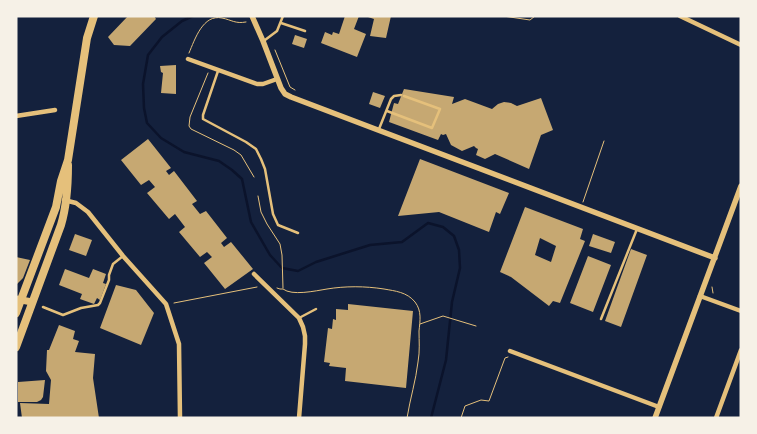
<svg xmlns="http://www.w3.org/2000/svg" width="757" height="434" viewBox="0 0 757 434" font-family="'Public Sans',sans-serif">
<rect width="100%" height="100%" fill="#14213d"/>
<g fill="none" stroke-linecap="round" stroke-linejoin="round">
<path stroke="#0b132b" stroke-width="2.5" d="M193 16 182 21 162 37 148 55 143 84 144 108 147 123 161 138 184 152 219 161 232 170 242 179 251 222 270 255 282 268 298 271 316 262 370 245 402 242 428 223 443 227 454 236 459 250 460 268 452 302 446 360 431 418"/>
</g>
<path fill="#c6a872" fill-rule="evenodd" d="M128 16H154L156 19 130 46 114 45 108 37Z
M345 16H359L354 29 366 34 357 57 321 43 325 32 332 35 333 32 339 34Z
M365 16H391L386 38 370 36 374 19Z
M295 35 307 39 304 48 292 44Z
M176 65V94L161 93 163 73 161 72 160 66Z
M404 89 454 97 452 104 465 99 492 109 498 104 504 102 511 103 517 106 541 98 553 130 541 135 529 169 495 154 485 159 476 155 478 149 476 148 474 146 462 151 451 145 446 134 443 135 441 134 438 140 389 122 394 103 398 104Z
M373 92 385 96 380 108 369 104Z
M148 139 171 168 166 171 169 175 174 171 197 201 192 204 200 214 206 211 227 238 221 243 224 247 231 242 253 269 225 289 204 263 212 257 207 252 200 257 179 232 185 227 175 214 169 219 147 193 155 187 149 180 141 185 121 160Z
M420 159 509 193 500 214 496 212 489 232 439 212 398 216Z
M525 207 583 229 580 239 585 241 560 303 553 301 549 306 511 277 500 272ZM540 238 556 246 551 262 535 255Z
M75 234 92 240 86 256 69 250Z
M593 234 615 242 611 253 589 246Z
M631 249 647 255 621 327 605 321Z
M588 256 611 265 593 312 570 303Z
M16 257 30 260 23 278 16 285Z
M65 269 89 278 93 269 106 274 103 283 106 284 100 300 97 298 94 304 80 299 82 294 59 285Z
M116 285 136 290 154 313 141 345 100 328Z
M348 304 413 311 406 388 345 381 346 368 329 366 330 363 324 362 328 328 332 329 333 319 336 320V309L348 310Z
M59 325 75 331 73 339 79 341 75 352 95 354 93 378 99 418H22L20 403 49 404 51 380 46 371 47 350H49Z
M45 380 43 397 41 400 37 402H18V382Z"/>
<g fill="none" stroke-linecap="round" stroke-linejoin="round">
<path stroke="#e5c07b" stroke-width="1" d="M503 16 530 20 535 16
M275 50 290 87 295 90
M189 53C195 39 203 14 222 18 232 20 235 24 246 22
M208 73 190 117 189 126 191 129 234 150 241 155 254 177
M258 196 261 212 267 224 280 244 282 255 283 288
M583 202 604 141
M712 287 713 293
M277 288 280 289H283C292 296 315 291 327 289 345 286 365 286 384 289 395 291 407 292 415 302 422 311 420 321 419 331 419 341 420 351 418 362 416 380 410 399 407 418
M174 303 257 287
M420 324 443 316 476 326
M461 418 465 406 481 400 489 401 505 358 508 357"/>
<path stroke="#e5c07b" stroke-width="2.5" d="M281 23 305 31
M265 40 277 31 283 16
M218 71 203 115V119L246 142 256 149 261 159 265 169 273 214 278 225 298 233
M387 111 432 128 440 109 404 96
M379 129 391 99 394 96 401 95
M43 307 63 315 81 308 98 305 100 303 109 280V275L113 264 123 256
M299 318 316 309
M601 319 637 229"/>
<path stroke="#e5c07b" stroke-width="4.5" d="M680 16 741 45
M188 59 257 84H263L277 79
M16 116 55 110
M64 200 76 203 88 212 123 256 166 304 179 344 180 418
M254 274 299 318 303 327 305 336V344L299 418
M700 296 741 311
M510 351 659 407
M716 418 741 350"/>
<path stroke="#e5c07b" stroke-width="5.5" d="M252 16 263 41 281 88 285 94 291 97 715 258
M655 418 741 186"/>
<path stroke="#e5c07b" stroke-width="7" d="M16 299 32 302"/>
<path stroke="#e5c07b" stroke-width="8" d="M16 313 56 207 61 181 68 160 87 38 94 16
M16 347 61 225C67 205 68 185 68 165"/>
</g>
<rect width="757" height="434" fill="none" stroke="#f6f1e7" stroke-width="35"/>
</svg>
